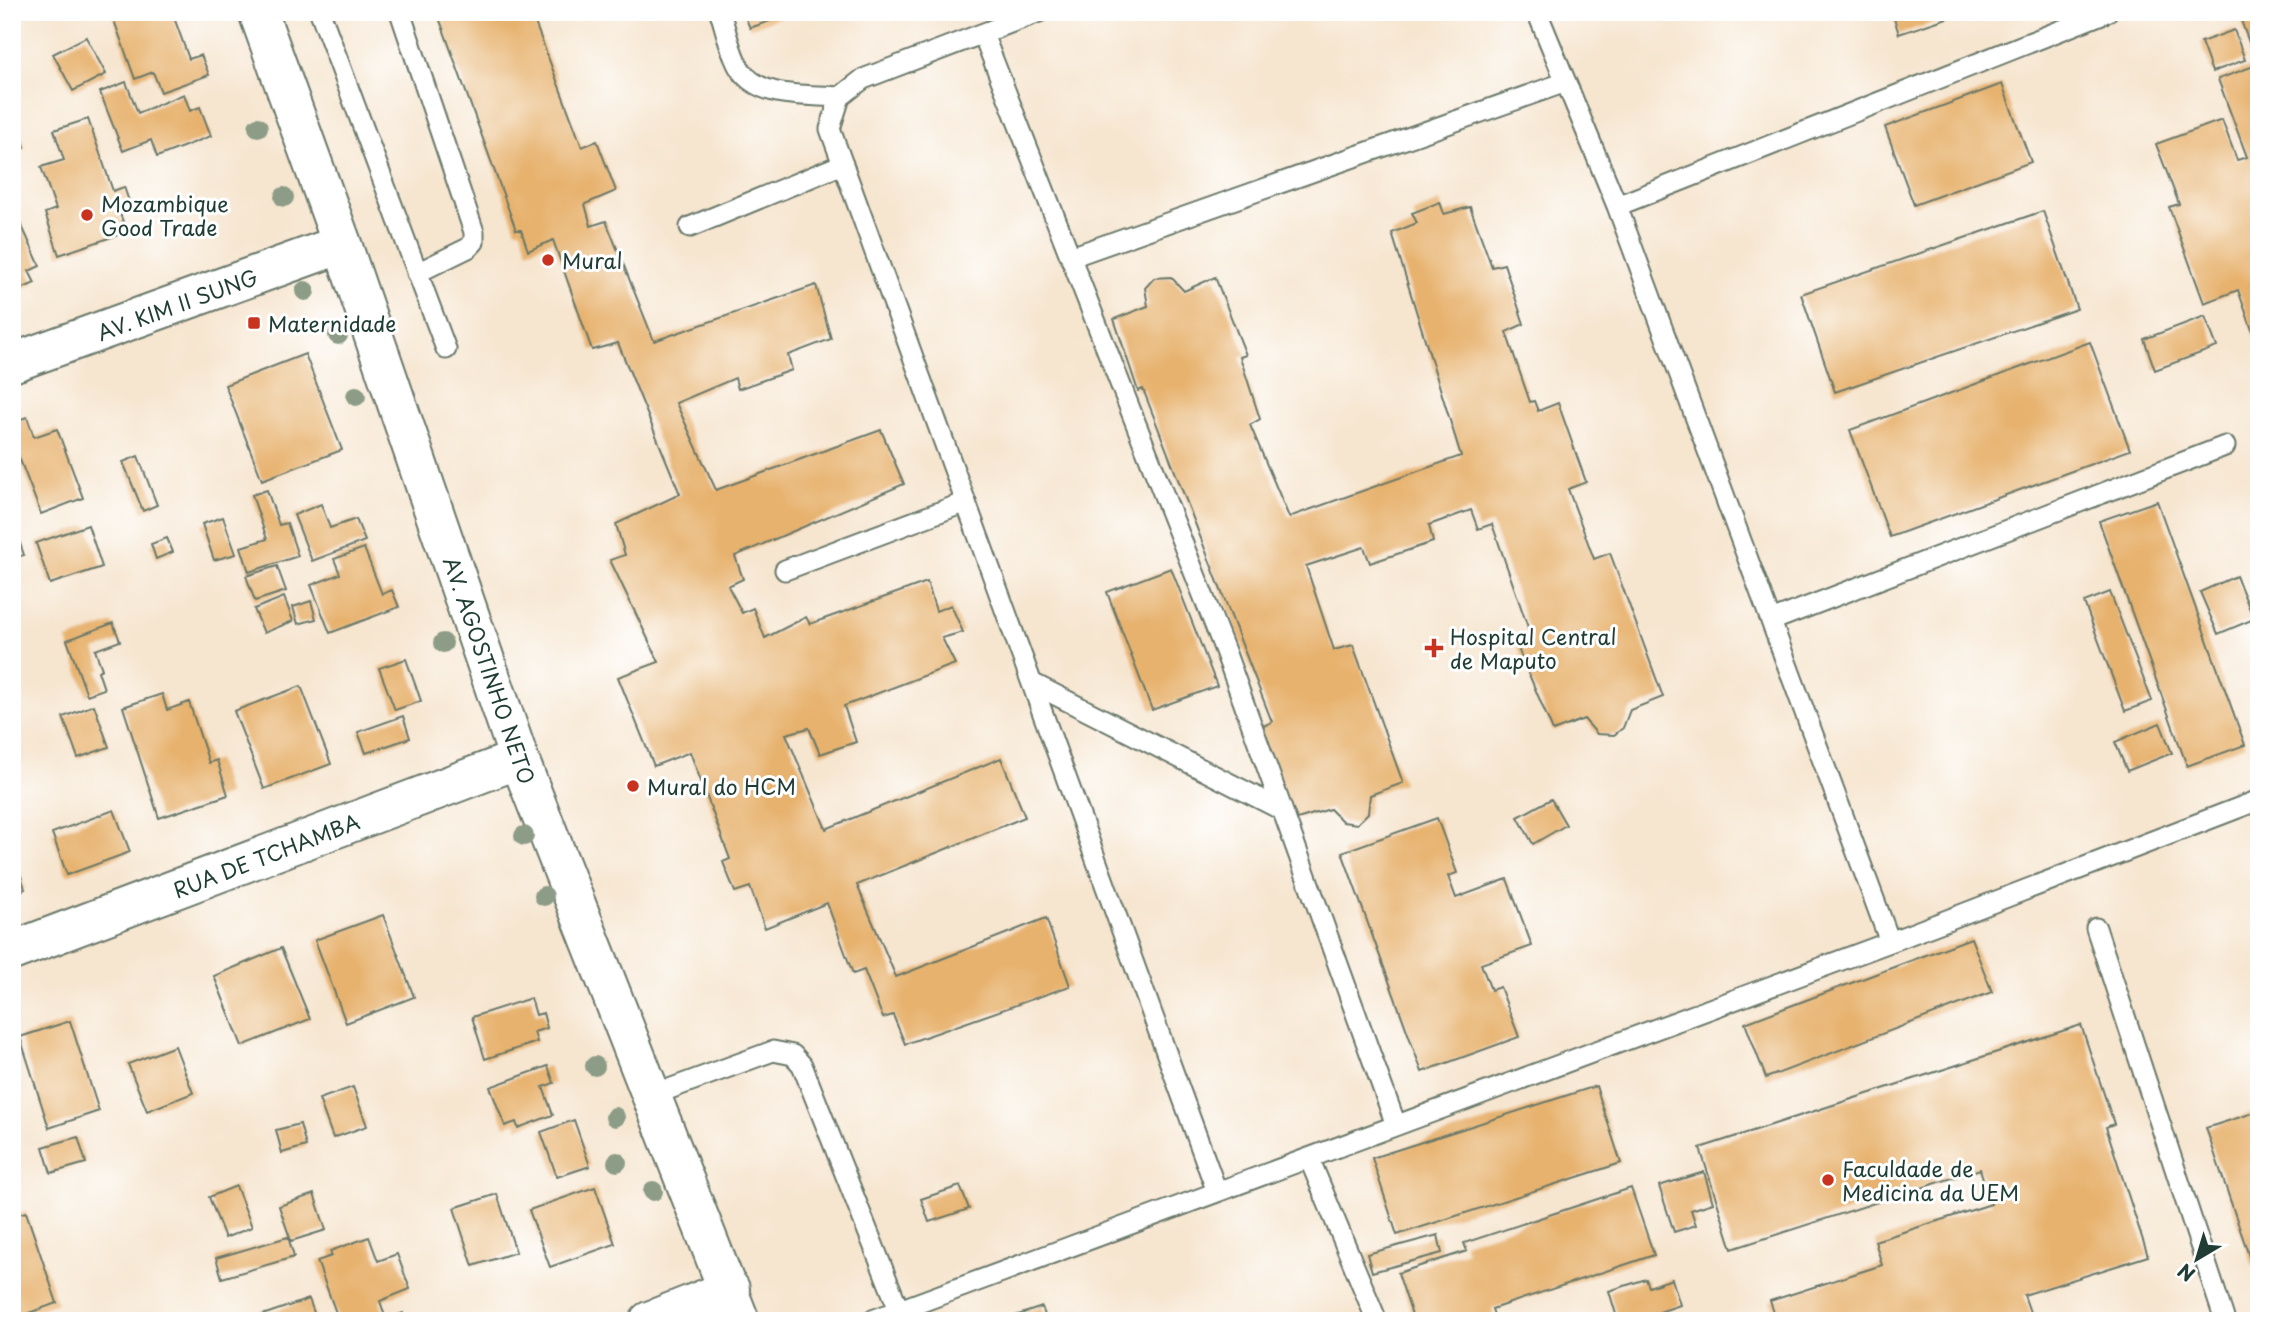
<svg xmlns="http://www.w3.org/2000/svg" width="2271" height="1333" viewBox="0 0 2271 1333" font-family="'Playpen Sans',sans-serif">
<rect width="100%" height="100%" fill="#fff"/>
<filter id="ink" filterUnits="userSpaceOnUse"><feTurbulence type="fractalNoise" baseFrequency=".0143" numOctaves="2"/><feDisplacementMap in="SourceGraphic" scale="14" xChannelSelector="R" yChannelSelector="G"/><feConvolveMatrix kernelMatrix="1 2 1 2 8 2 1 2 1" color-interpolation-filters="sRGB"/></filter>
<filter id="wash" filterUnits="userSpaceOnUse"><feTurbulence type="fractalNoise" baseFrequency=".00686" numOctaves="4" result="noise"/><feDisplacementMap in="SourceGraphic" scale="28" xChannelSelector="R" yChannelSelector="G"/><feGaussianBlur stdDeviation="1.57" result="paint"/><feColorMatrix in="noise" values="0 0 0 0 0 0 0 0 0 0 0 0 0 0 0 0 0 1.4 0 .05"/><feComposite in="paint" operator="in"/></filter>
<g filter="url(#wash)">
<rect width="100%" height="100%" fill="#f6e5cf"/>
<g id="blocks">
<path fill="#e7b26e" d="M111 12H172L189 59 201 55 209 75 161 92 153 72 135 79Z
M437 12H531L582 147 597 141 616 191 585 204 591 226 606 221 654 341 816 285 831 339 788 355 792 370 738 389 735 378 676 403 716 490 881 430 904 484 735 556 743 579 728 586 742 613 753 608 765 638 806 617 810 624 927 582 936 611 951 605 963 632 942 638 955 664 844 706 856 742 820 754 809 728 786 734 826 829 1001 758 1025 817 857 885 896 977 1046 918 1070 986 905 1044 893 1015 883 1018 864 970 853 974 827 903 765 928 750 887 735 892 723 862 730 859 690 752 654 766 618 677 659 662 610 560 625 555 616 524 680 494 618 343 592 350 553 240 528 251 521 230H516Z
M743 12H792V13L750 28Z
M1892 12H1962V13L1899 34Z
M2238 12H2259L2258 347 2238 290 2204 303 2169 207 2179 204 2156 144 2222 120 2237 160 2247 157 2218 79 2257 65Z
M2234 30 2245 60 2212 72 2201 42Z
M86 37 106 74 73 91 53 54Z
M126 82 138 113 184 94 190 111 200 107 211 136 157 157 151 140 123 151 100 92Z
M2002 84 2031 162 1914 205 1885 127Z
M12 108 25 147 12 151Z
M88 119 113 191 124 187 131 207 119 211 127 232 59 255 45 213 56 209 41 167 64 160 54 130Z
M1440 202 1444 214 1470 207 1492 267 1504 264 1524 324 1506 332 1530 402 1534 401 1538 411 1558 403 1586 482 1568 489 1594 559 1610 553 1663 697 1630 710 1623 728 1614 735 1597 734 1584 719 1553 731 1516 644 1532 639 1492 524 1478 529 1471 510 1429 525 1433 542 1370 563 1364 547 1306 566 1334 650 1353 645 1403 783 1370 795 1368 813 1357 824 1343 822 1330 809 1294 820 1257 729 1272 722 1143 389 1138 391 1114 319 1148 306 1145 288 1154 278 1171 277 1184 291 1215 277 1246 355 1240 357 1260 419 1250 425 1289 517 1461 456 1392 233 1417 223 1412 213Z
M12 204 40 266 29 271 35 283 12 293Z
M2043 211 2077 309 1835 392 1801 294Z
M2205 316 2217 347 2155 370 2144 339Z
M2090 342 2130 450 1890 537 1850 430Z
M305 354 342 450 262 480 225 385Z
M27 417 34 437 57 429 83 498 41 514 12 439V422Z
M138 456 157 505 143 511 123 462Z
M267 490 279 525 287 523 298 556 249 572 241 547 267 539 252 495Z
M2157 501 2245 745 2187 766 2099 521Z
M321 504 330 528 356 519 365 541 312 561 294 515Z
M223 517 236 554 214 560 202 524Z
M12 520 24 555 12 558Z
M88 525 102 567 50 584 36 543Z
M167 538 173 552 156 559 151 544Z
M364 548 382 594 392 590 399 607 330 633 311 585 340 574 334 559Z
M277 566 286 591 255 601 246 576Z
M1171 568 1217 686 1152 710 1107 592Z
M2236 576 2254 619 2218 634 2200 592Z
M2110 592 2152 701 2125 711 2084 602Z
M284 597 293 621 264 633 254 609Z
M311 601 316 619 298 624 293 607Z
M113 623 120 641 95 650 102 669 98 671 104 689 87 695 67 640Z
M406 659 421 701 395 710 379 668Z
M301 686 331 764 264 789 234 711Z
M162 694 167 710 189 702 209 763 217 760 228 795 159 818 123 707Z
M94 705 109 747 78 758 63 717Z
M403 716 410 738 366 753 358 732Z
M2160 723 2172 753 2127 771 2115 742Z
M1551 799 1566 825 1533 844 1518 817Z
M114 810 130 852 67 875 52 833Z
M1437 818 1457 873 1448 876 1456 898 1507 879 1532 946 1481 964 1491 990 1500 987 1519 1037 1422 1072 1342 852Z
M13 851 25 889 12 893V852Z
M383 915 414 997 346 1023 315 940Z
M1971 938 1992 992 1766 1078 1745 1023Z
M281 948 310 1019 242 1046 214 976Z
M531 998 536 1015 543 1013 547 1028 534 1032 537 1042 485 1059 472 1017Z
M70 1021 99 1111 49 1128 20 1037Z
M2081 1025 2114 1124 2106 1127 2148 1256 2024 1295 2033 1321H1777L1770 1301 1882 1265 1875 1241 1991 1204 1980 1169 1732 1249 1700 1148Z
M175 1046 193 1093 147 1111 128 1064Z
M548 1066 554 1083 543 1087 553 1115 518 1128 516 1122 505 1126 490 1087Z
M1596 1086 1621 1163 1397 1235 1372 1158Z
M353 1087 367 1126 333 1138 319 1099Z
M2259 1111V1263L2252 1265 2206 1128Z
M574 1120 590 1166 557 1177 541 1132Z
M300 1124 306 1146 282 1153 276 1130Z
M78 1137 86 1163 51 1173 43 1147Z
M1704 1172 1713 1203 1691 1210 1696 1225 1674 1232 1659 1186Z
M236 1186 252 1227 225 1238 209 1197Z
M960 1186 969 1209 929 1222 921 1199Z
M595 1187 615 1244 550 1267 529 1210Z
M1631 1188 1654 1255 1492 1309 1496 1321H1414L1398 1273 1467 1251 1464 1243Z
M314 1194 326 1230 291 1241 279 1206Z
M497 1194 516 1252 473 1266 454 1208Z
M26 1212 57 1303 12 1319V1216Z
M1438 1235 1442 1253 1372 1272 1367 1254Z
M288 1237 294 1257 222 1278 216 1258Z
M369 1237 378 1261 397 1254 410 1289 380 1301 386 1319 403 1313 406 1321H339L317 1261 332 1256 330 1251Z
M1646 1279 1649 1287 1672 1279 1680 1305 1656 1313 1659 1321H1618L1609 1291Z
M309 1299 317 1321H248V1320Z
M1042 1307 1047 1321H1003V1320Z"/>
</g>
</g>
<g filter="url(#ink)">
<use href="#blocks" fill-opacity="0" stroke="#6a786a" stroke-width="2"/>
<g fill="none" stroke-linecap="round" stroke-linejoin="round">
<defs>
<path id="service" d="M320 12 446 349
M400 12 474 232V242L468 248 417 273
M720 12C726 30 730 53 740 69 760 100 807 94 840 97
M1039 12 863 79 840 97 830 129 1217 1192
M1537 12 1617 206 1890 942
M983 34 1225 651 1396 1125
M1617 206 2107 12
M690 227 843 164
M1071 257 1566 82
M785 570 966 502
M1771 621 2225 446
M1032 683 1282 810
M2096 928 2225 1321
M653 1095 773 1051 793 1055 802 1065 899 1310
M1309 1158 1377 1321
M870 1321 1890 942 2259 800"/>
<path id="minor" d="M258 12 342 244 519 759 740 1321
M12 363 342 244
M12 951 519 759
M649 1321 730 1289"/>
</defs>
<use href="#service" stroke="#6a786a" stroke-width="23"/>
<use href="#minor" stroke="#6a786a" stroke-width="42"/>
<use href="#service" stroke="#fff" stroke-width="19"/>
<use href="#minor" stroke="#fff" stroke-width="38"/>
</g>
<g fill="#8c9c87">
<circle cx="258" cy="127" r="10"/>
<circle cx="284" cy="197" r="10"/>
<circle cx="305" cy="291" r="10"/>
<circle cx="338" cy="335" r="10"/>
<circle cx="356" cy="396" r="10"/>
<circle cx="443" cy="643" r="10"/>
<circle cx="524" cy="836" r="10"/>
<circle cx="544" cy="896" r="10"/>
<circle cx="595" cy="1066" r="10"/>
<circle cx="615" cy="1117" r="10"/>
<circle cx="617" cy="1162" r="10"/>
<circle cx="653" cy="1191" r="10"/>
</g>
</g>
<g fill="#c8321e" stroke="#fff" stroke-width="2.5">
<circle cx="87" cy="215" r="7"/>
<circle cx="548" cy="260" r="7"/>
<rect x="247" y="316" width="14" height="14" rx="3.5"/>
<path d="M1430.5 637.5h7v7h7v7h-7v7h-7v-7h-7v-7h7z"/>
<circle cx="633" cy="786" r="7"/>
<circle cx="1828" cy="1180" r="7"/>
</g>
<g text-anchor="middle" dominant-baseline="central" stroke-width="6" stroke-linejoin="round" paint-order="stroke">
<g font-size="21" fill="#1f3d34" stroke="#fff" text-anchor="start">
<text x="101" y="203">Mozambique<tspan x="101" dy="24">Good Trade</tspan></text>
<text x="562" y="260">Mural</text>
<text x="268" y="323">Maternidade</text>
<text x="1450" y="636">Hospital Central<tspan x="1450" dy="24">de Maputo</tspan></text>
<text x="647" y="786">Mural do HCM</text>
<text x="1842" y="1168">Faculdade de<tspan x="1842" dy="24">Medicina da UEM</tspan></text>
</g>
<g font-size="21" fill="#1f3d34" stroke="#fff">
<text transform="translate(177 304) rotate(-20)">AV. KIM II SUNG</text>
<text transform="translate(490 670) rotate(71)">AV. AGOSTINHO NETO</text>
<text transform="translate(266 855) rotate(-21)">RUA DE TCHAMBA</text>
</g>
</g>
<rect width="2271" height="1333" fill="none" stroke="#fff" stroke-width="42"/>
<g transform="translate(2197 1259) rotate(218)" stroke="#ffffff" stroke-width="5" paint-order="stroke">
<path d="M0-5L12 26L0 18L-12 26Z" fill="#1f3d34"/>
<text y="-10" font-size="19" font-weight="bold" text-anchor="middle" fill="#1f3d34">N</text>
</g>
</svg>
